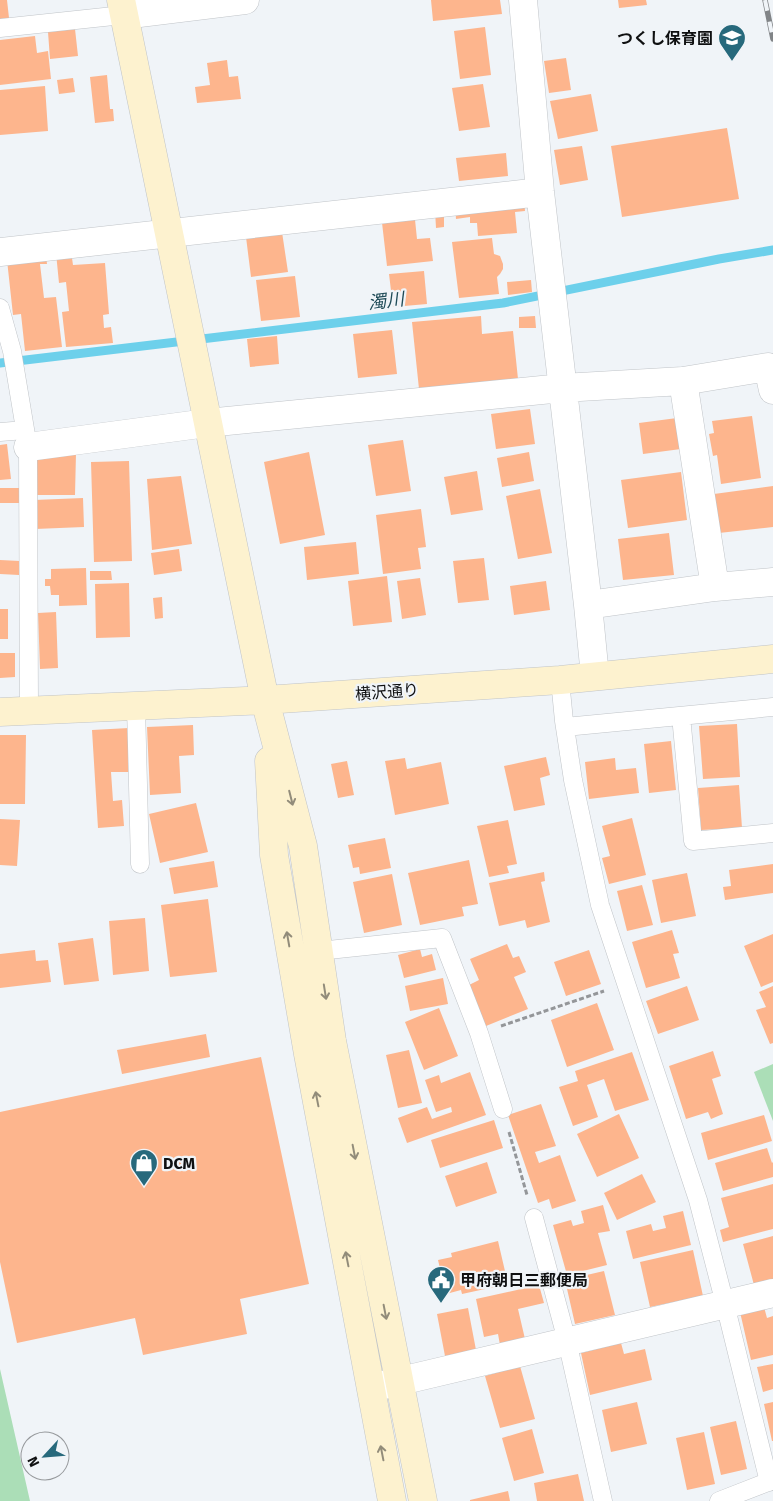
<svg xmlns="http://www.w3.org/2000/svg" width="773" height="1501" viewBox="0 0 773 1501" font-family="'Fira Sans','Noto Sans JP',sans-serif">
<rect width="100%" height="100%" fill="#f0f4f8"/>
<path fill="#abdeb7" d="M773 1064V1121L754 1072Z
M0 1369 30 1501H0Z"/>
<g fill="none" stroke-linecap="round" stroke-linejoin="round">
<path stroke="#6dd0eb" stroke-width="9" d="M0 363 503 303 719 259 773 250"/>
</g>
<path fill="#fdb58d" d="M0 0H7L9 18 0 19Z
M431 0H500L502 14 433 21Z
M618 0H646L647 5 619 8Z
M485 27 491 75 460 79 454 31Z
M75 29 78 56 50 59 48 32Z
M35 36 37 53 48 51 51 79 0 85V40Z
M566 58 571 90 549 93 544 61Z
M227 60 229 77 238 76 241 99 197 103 195 87 210 85 207 63Z
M107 75 110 109H113L114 121 95 123 90 77Z
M73 78 75 92 59 94 57 80Z
M483 84 490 127 459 131 452 88Z
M45 86 48 131 0 135V90Z
M591 94 598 131 558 139 550 101Z
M727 128 739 199 622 217 611 146Z
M582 146 588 180 560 185 554 150Z
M506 153 508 176 459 181 456 158Z
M524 200 525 211 515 212 517 233 478 236 477 223H470V217L456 219 455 206Z
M414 210 417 239 430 238 433 261 387 266 381 214Z
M435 210H444V227L436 228Z
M282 232 288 272 251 277 246 237Z
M492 238 494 254 500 256 503 264V269L500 274 497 277 499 294 459 298 452 242Z
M71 251 73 265 105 263 109 314 103 315 104 328 111 327 113 343 66 347 62 312 69 311 66 282 59 283 56 253Z
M46 256 47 264H40L44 298 56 297 62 347 25 351 21 314 13 315 7 260Z
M424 271 427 304 393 307 389 274Z
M295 276 300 317 261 321 256 280Z
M531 280 532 292 508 295 507 282Z
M481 316 482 334 513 331 518 379 419 389 412 322Z
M535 316 536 328H519V317Z
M392 330 397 374 358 378 353 334Z
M277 336 279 364 250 367 247 339Z
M530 409 535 444 496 449 491 414Z
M752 416 761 478 721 484 717 455 713 456 709 434 714 433 712 421Z
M677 418 681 449 643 454 639 423Z
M403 440 411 491 376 496 368 445Z
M7 444 11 479 0 480V445Z
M309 452 325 535 280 544 264 462Z
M529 452 534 481 502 487 497 458Z
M76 453 75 495H34V456Z
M129 461 132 561 94 562 91 462Z
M477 471 483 510 451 515 444 477Z
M681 472 687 520 628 528 621 480Z
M181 476 192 544 152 550 147 479Z
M773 486V527L719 533 714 494Z
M0 488H19V503H0Z
M540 489 552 553 518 559 506 496Z
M83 498 84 527 35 529 34 500Z
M421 509 426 547 418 548 421 569 383 574 376 515Z
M669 533 674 575 623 580 618 539Z
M356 542 359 574 307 580 304 547Z
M179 549 182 571 154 575 151 553Z
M484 558 489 600 458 603 453 561Z
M0 560 20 561 19 575 0 574Z
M86 568 87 605 59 606V595H51L50 586H45V579H51V569Z
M90 571H111L112 580H90Z
M387 576 392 622 353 626 348 581Z
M420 578 426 615 402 619 397 581Z
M546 581 550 610 514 615 510 586Z
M129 583 130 637 96 638 95 584Z
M162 597 163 618 155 619 153 598Z
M0 609H8V639H0Z
M56 612 58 668 40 669 38 613Z
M0 653H15V677L0 678Z
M737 724 740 777 703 779 699 726Z
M193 725 194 755 179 756 181 793 150 795 147 727Z
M129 728 132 772H111L113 801 122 800 124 826 98 828 92 730Z
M0 735H26L25 804H0Z
M671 741 676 790 649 793 644 744Z
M546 757 550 775 540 778 545 805 514 811 504 766Z
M405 758 407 769 441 762 449 804 395 815 385 761Z
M615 758 616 770 636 768 639 793 589 799 585 762Z
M347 761 354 795 338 798 331 764Z
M739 785 742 828 701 830 698 788Z
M196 803 208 852 160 863 149 814Z
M632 818 646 875 609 884 602 858 610 856 602 826Z
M0 819 20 820 17 866 0 865Z
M508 820 517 864 507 866 509 873 489 877 477 826Z
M385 838 391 868 360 874 359 867 353 868 348 845Z
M469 860 478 904 462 907 464 916 420 925 408 873Z
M214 861 218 887 174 894 169 868Z
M773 864V893L725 900 723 887 731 886 729 870Z
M544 872 545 881 541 882 550 922 527 928 525 920 499 926 489 883Z
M687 873 696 916 661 923 652 880Z
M392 874 402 925 364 933 353 882Z
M642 885 653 925 627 931 617 891Z
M208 899 217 972 170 977 161 905Z
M145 918 149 971 113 975 109 921Z
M672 930 679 953 673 954 680 978 646 988 632 942Z
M773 934V982L761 987 744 946Z
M93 938 99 981 64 985 58 943Z
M507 944 513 958 519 956 526 972 514 977 528 1009 486 1026 469 985 479 980 470 959Z
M420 949 422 957 432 954 436 970 404 978 398 955Z
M35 950 36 961 48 960 51 982 0 988V954Z
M589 950 601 984 566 996 554 962Z
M443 978 448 1004 410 1011 405 986Z
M687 986 699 1020 658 1034 646 1001Z
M773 986V1043L770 1044 756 1010 766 1007 759 992Z
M597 1003 614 1050 567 1067 551 1020Z
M439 1008 458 1056 424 1070 405 1022Z
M206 1034 210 1057 122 1074 117 1050Z
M409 1050 422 1103 398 1108 386 1055Z
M713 1051 721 1076 712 1079 723 1114 711 1119 708 1112 686 1119 669 1066Z
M632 1052 649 1100 615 1111 604 1079 587 1085 598 1117 573 1126 559 1087 578 1081 575 1071Z
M261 1057 309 1284 240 1299 247 1334 143 1355 135 1318 17 1343 0 1262V1112Z
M470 1072 486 1115 407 1143 398 1118 427 1107 432 1119 452 1112 451 1107 436 1112 425 1080 439 1075 441 1083Z
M541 1104 556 1146 535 1152 539 1163 560 1155 576 1201 552 1209 549 1199 538 1203 508 1115Z
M619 1114 639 1158 597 1177 577 1134Z
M764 1115 772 1141 708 1160 701 1133Z
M494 1120 503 1148 440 1168 431 1140Z
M767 1148 772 1163 773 1162V1177L723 1191 715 1163Z
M487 1162 497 1193 456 1207 445 1176Z
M642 1174 656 1202 617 1220 604 1193Z
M773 1184V1229L723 1242 720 1230 729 1227 721 1198Z
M603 1205 610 1231 598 1233 607 1265 567 1275 553 1225 571 1220 573 1226 584 1223 581 1211Z
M683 1211 691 1245 633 1259 626 1231 651 1224 653 1231 666 1228 663 1216Z
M773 1236V1279L754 1285 743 1244Z
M498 1241 508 1284 462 1294 461 1290 446 1294 438 1260 452 1257 451 1253Z
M693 1250 703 1296 650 1307 640 1262Z
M604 1271 615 1315 575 1324 565 1280Z
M539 1285 544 1303 518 1309 525 1339 500 1345 498 1334 484 1337 476 1299Z
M764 1307 767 1318 773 1316V1355L751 1360 740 1312Z
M468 1308 476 1350 445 1356 437 1314Z
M621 1343 624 1354 645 1349 652 1380 590 1395 581 1353Z
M773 1364V1389L763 1392 757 1367Z
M520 1366 535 1419 500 1428 485 1376Z
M637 1402 647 1444 611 1452 602 1410Z
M773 1402V1441H772L764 1404Z
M736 1421 747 1469 721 1475 710 1427Z
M532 1429 544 1473 514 1481 502 1438Z
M704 1432 715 1484 687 1490 676 1438Z
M578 1474 584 1501H537L534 1483Z
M508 1491 510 1501H470V1500Z"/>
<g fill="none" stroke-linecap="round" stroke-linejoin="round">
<defs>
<path id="lane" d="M0 28 123 15
M0 308 12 351 28 447 29 711
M0 432 25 430
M560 680 564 721 573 780 600 905 698 1200 725 1304 769 1482
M136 706 140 864
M681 716 693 841 773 833
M565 727 773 707
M319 951 442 938 479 1033 503 1109
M534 1218 567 1341 603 1501
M719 1501 773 1480"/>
<path id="street" d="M523 0 540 192 588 605 595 676
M123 15 245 0
M0 252 540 192
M28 447 207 423 562 388 683 381 768 367 773 390
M715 587 773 582
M588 605 715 587 683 381
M375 1387 773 1293"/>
<path id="secondary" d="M121 0 265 700 303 846 332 1041 423 1501
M0 712 265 700 560 680 773 659
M269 761 274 855 308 1054 392 1501"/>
</defs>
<use href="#lane" stroke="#c0c4c8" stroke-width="19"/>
<use href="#street" stroke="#c0c4c8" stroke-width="29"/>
<use href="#secondary" stroke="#c0c4c8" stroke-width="29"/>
<path stroke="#949699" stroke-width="3" stroke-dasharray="5 2.5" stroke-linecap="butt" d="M501 1026 604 991
M509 1132 527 1195"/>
<use href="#lane" stroke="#fff" stroke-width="18"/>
<use href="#street" stroke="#fff" stroke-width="28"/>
<use href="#secondary" stroke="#fdf2cf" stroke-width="28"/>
<defs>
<path id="rail" d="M765 0 773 39"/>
</defs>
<use href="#rail" stroke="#818487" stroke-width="5.5"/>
<use href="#rail" stroke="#f0f4f8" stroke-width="4" stroke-dasharray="11" stroke-linecap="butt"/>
</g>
<defs><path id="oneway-shaft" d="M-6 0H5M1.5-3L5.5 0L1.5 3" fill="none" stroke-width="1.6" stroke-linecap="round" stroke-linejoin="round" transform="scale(1.25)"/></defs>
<g stroke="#928c7a">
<use href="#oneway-shaft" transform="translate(291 798) rotate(76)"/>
<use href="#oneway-shaft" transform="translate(288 939) rotate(-100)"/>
<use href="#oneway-shaft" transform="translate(325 992) rotate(81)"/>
<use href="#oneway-shaft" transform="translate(317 1099) rotate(-101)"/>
<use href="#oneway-shaft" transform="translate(354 1152) rotate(79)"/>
<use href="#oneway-shaft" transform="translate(347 1259) rotate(-101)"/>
<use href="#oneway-shaft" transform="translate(385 1312) rotate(79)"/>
<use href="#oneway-shaft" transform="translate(382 1453) rotate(-101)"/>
</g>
<defs>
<symbol id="school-pin" viewBox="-11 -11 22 30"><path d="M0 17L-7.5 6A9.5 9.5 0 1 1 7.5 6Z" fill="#27697c" stroke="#f0f4f8"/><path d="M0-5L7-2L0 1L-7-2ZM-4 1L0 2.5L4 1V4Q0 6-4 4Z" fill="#fff"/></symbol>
<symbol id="shop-pin" viewBox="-11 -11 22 30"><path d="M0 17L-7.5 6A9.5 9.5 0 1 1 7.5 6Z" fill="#27697c" stroke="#f0f4f8"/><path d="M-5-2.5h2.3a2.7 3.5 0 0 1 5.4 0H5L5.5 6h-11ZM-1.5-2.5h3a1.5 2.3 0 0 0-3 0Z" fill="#fff"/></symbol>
<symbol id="civic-pin" viewBox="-11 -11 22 30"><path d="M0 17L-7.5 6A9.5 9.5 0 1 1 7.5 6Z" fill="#27697c" stroke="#f0f4f8"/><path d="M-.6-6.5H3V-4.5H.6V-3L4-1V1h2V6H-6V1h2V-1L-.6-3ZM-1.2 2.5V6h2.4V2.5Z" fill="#fff"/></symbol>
</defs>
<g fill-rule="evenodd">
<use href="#school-pin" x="716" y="22" width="32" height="43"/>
<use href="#shop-pin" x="128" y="1147" width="32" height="43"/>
<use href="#civic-pin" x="425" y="1264" width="32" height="43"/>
</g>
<g text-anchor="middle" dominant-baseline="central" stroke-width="4.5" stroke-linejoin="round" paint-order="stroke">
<g font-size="16" font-weight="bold" fill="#0f1011" stroke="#f0f4f8" text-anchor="start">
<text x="713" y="38" text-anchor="end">つくし保育園</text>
<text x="163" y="1163">DCM</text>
<text x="460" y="1280">甲府朝日三郵便局</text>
</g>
<g font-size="16" fill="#0f1011" stroke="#f0f4f8">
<text transform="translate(387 692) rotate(-4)">横沢通り</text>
</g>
<g font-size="18" font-style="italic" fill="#1f4b57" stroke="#f0f4f8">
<text transform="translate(386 301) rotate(-7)">濁川</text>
</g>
</g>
<g transform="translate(45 1456) rotate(244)"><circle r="24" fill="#f0f4f8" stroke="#96999c"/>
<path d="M0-4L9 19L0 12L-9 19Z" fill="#27697c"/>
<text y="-8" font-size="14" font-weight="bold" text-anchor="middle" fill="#0f1011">N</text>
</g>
</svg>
